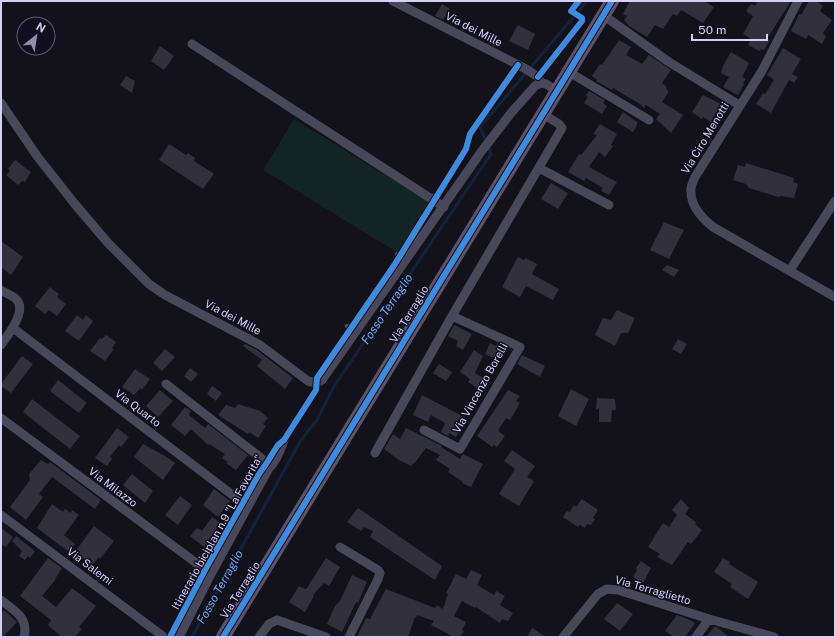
<svg xmlns="http://www.w3.org/2000/svg" width="836" height="638" viewBox="0 0 836 638" font-family="'Public Sans',sans-serif">
<rect width="100%" height="100%" fill="#13121a"/>
<path fill="#122424" d="M294 119 429 202 398 253 263 170Z"/>
<g fill="none" stroke-linecap="round" stroke-linejoin="round">
<path stroke="#12233e" stroke-width="3" d="M192 637 301 440 317 420 333 388 491 154 480 127 587 1"/>
</g>
<path fill="#31303c" d="M630 1H704L714 7 703 23 681 10 677 16 673 14 663 29 655 25 647 37 629 26 624 20 627 16 623 14Z
M758 1H791L767 39 770 40 764 50 761 49 759 51 748 45 751 39 743 34 753 16 746 11 751 4 755 6Z
M809 1H816L823 6 820 11 832 20 823 33 826 36 822 44 808 35 806 39 791 31 799 14 801 15Z
M442 4 450 9 443 20 435 16Z
M518 25 535 34 528 50 509 41Z
M619 40 631 47 626 55 642 64 649 55 671 70 662 83 667 87 666 89 668 90V93L662 102 683 115 671 133 656 119 660 114 646 105 644 108 640 104 613 88 612 90 596 81 597 80 592 76 600 64 602 65Z
M160 46 174 56 164 70 151 61Z
M783 48 801 59 792 74 798 77 794 83 789 80 771 113 756 104 763 93 765 94 774 80 767 75Z
M731 52 749 63 742 77 746 79 743 83 744 84 738 95 723 87 729 77 721 73 723 66Z
M126 76 135 81 132 93 120 85Z
M589 91 605 100 603 103 607 106 602 114 584 103 588 97 586 95Z
M703 95 721 104 711 122 703 117 702 119 692 112Z
M623 112 637 122V125L633 132 617 122Z
M600 124 617 134 611 145 613 146 605 157 599 152 589 167 617 182 609 195 601 191 603 188 586 178 584 181 568 172 579 154 581 155 597 135 593 134Z
M169 144 186 155 188 153 195 158 194 161 214 174 203 189 159 160Z
M15 160 31 172 25 182 22 181 18 185 6 175 10 171 8 169Z
M746 163 794 178 793 182 798 184 794 198 781 196 778 197 749 188 746 184 733 180 738 165 745 167Z
M551 183 568 193 558 209 541 199Z
M664 222 684 230 669 259 650 250Z
M1 241 23 257 11 275 1 267Z
M518 257 524 260 526 258 537 264 532 274 559 289 553 300 526 286 520 297 502 287Z
M667 265 679 270 674 277 662 270Z
M50 287 59 294 57 297 66 304 57 316 49 310 45 314 35 306Z
M617 310 635 318 628 333H621L615 346 595 335 603 318 611 320Z
M77 315 83 320 86 315 93 321 79 341 65 331Z
M454 325 472 334 463 350 456 346 458 341 448 336Z
M106 335 116 342 112 348 114 349 105 361 90 351 100 338 102 339Z
M678 339 687 344 681 354 672 349Z
M490 343 496 346 497 343 508 349 502 359 498 356 496 359 485 354Z
M245 344 257 350 293 378 285 389 257 366 262 360 243 346Z
M165 349 175 357 162 371 153 363Z
M474 350 483 356 475 373 490 382 485 391H482L468 382 470 379 460 372Z
M522 355 545 366 540 377 517 364Z
M22 356 33 364 11 393 1 386V384Z
M439 364 452 372 446 381 433 373Z
M190 368 198 374 191 382 184 376Z
M135 369 150 379 142 390 141 388 134 395 122 387Z
M58 380 87 403 79 413 50 391Z
M212 386 222 393 216 401 207 394Z
M571 389 589 399 576 426 558 416Z
M160 390 173 401 158 417 146 406Z
M508 390 520 396 516 401 520 403 510 420 506 418 498 431 505 436 497 447 494 445 492 447 477 436Z
M422 395 464 417 461 422 463 423 456 437 449 433 448 436 441 432 445 423 431 415 428 422 413 415Z
M597 398 615 399 616 410H612L611 422H599V408L596 410Z
M32 399 80 436 70 449 23 412Z
M238 404 260 411 268 418 263 424 266 426 258 438 249 432 248 434 218 415 226 405 235 408Z
M185 407 191 411 189 415 205 428 208 424 248 455 236 470 226 463 228 462 222 458 225 454 209 444 208 445 191 429 185 436 171 425Z
M117 428 129 437 121 447 119 445 110 457 112 459 107 466 95 458Z
M406 428 442 446 441 447 460 459 463 454 483 464 471 487 462 483 463 482 448 472 450 469 436 460 440 455 426 448 414 464 413 463 411 466 399 460 384 449 393 434 400 439Z
M143 444 165 456 175 463 163 480 134 457Z
M512 450 535 466 527 477 534 481 519 506 499 494 515 469 504 461Z
M41 460 48 464 50 462 101 500 95 509 52 477 39 494 43 497 26 520 10 507 30 480 29 474Z
M132 474 153 491 145 503 123 485Z
M214 489 230 501 218 517 203 505Z
M180 496 192 505 178 525 165 515Z
M582 499 598 510 593 518 595 519 591 525 587 524 585 528 580 525 578 527 563 517 567 511 570 512 574 505 576 507Z
M681 499 689 508 685 514 696 522 695 524 702 530 691 544 688 542 672 565 657 557 660 554 648 547 663 523 669 527 677 515 672 510Z
M52 504 63 512 65 509 71 513 72 510 79 515 64 535 75 544 69 552 37 528Z
M358 508 442 566 435 580 370 537 373 531 364 527 361 531 347 522Z
M212 517 221 523 204 547 190 536 197 528 202 531Z
M94 526 114 541 100 559 99 557 92 565 75 552Z
M1 528 13 537 6 547 1 544Z
M16 536 35 551 30 558 28 556 25 560 19 556 22 551 12 541Z
M48 558 62 568 55 579H56L42 596 56 607 72 588 96 606 79 627 82 629 75 637H62L48 625 51 620 20 596Z
M326 558 340 567 329 586 324 583 313 595 314 596 305 612 289 602 299 586 305 589 307 588Z
M723 558 730 562 729 564 758 582 748 599 730 587 732 584 714 572Z
M641 561 651 568 643 583 633 577 637 570 636 568Z
M471 570 482 575 477 585 494 595 496 591 505 596 500 605 513 613 508 621 502 619 500 623 476 607 475 608 462 601 454 616 466 622 462 630 464 631 460 637H454L431 625 434 621 417 615 416 618 415 617 408 637H357L366 618 370 619 386 589 435 608 437 605 443 609 448 594 446 593 456 574 466 579Z
M352 575 367 582 358 603 356 602 342 632 327 624 335 606 340 601Z
M617 603 633 614 620 631 604 619Z
M4 610 17 622 3 637H1V614Z
M677 615 688 619 695 623 685 637H674L665 631Z
M714 627H717L729 637H706Z
M532 628 546 637H527Z"/>
<g fill="none" stroke-linecap="round" stroke-linejoin="round">
<path stroke="#49485a" stroke-width="4.5" d="M397 254 406 260
M347 326 356 332"/>
<path stroke="#49485a" stroke-width="9" d="M393 1 526 69 538 77 541 83
M798 1 762 71 695 177C693 182 690 187 691 192 691 206 703 219 713 227L835 297
M603 15 669 62 739 105
M192 44 444 207
M569 72 649 120
M1 103 37 156 74 203 108 243 149 284 165 295 260 345 308 381 317 383 322 380 481 152 511 113 535 86 541 83 546 84 557 91
M539 168 609 205
M790 270 835 201
M1 290C5 293 11 295 15 298 29 309 8 335 1 345
M13 328 243 503 247 508
M166 384 261 458 269 468
M1 418 211 574
M424 430 460 449 520 347 452 316
M375 453 452 316 562 128 559 124 543 114
M1 515 164 637
M340 547 378 570 380 573 378 579 349 637
M1 600C14 610 29 618 24 637
M179 637 211 574 269 468C276 462 281 449 284 440
M259 637 269 624 277 620 326 637
M563 637 598 594 607 589 618 590 709 619 774 637
M696 637 709 619"/>
<path stroke="#5b526b" stroke-width="14" d="M223 637 612 1"/>
<defs>
<path id="cycleway" d="M538 77 582 21V18L571 11 579 1
M170 637 205 570 259 474 266 464 278 445 284 440 316 390 317 378 395 264 466 149 470 134 518 65
M223 637 612 1"/>
</defs>
<use href="#cycleway" stroke="#110e1e" stroke-width="8"/>
<use href="#cycleway" stroke="#408adc" stroke-width="6"/>
</g>
<g text-anchor="middle" dominant-baseline="central" stroke-width="3" stroke-linejoin="round" paint-order="stroke">
<g font-size="11" fill="#d5cffa" stroke="#110e1e">
<text transform="translate(474 29) rotate(27)">Via dei Mille</text>
<text transform="translate(705 138) rotate(-59)">Via Ciro Menotti</text>
<text transform="translate(409 314) rotate(-59)">Via Terraglio</text>
<text transform="translate(233 317) rotate(28)">Via dei Mille</text>
<text transform="translate(480 388) rotate(-61)">Via Vincenzo Borelli</text>
<text transform="translate(138 408) rotate(37)">Via Quarto</text>
<text transform="translate(113 487) rotate(37)">Via Milazzo</text>
<text transform="translate(217 532) rotate(-61)">Itinerario biciplan n.9 "La Favorita"</text>
<text transform="translate(90 566) rotate(37)">Via Salemi</text>
<text transform="translate(240 590) rotate(-58)">Via Terraglio</text>
<text transform="translate(653 590) rotate(16)">Via Terraglietto</text>
</g>
<g font-size="12" font-style="italic" fill="#68aff0" stroke="#110e1e">
<text transform="translate(387 309) rotate(-56)">Fosso Terraglio</text>
<text transform="translate(220 587) rotate(-61)">Fosso Terraglio</text>
</g>
</g>
<rect width="836" height="638" fill="none" stroke="#d5cffa" stroke-width="4"/>
<g transform="translate(36 36) rotate(30)"><circle r="19" fill="#110e1e" stroke="#5f5b76"/>
<path d="M0-3L7 15L0 10L-7 15Z" fill="#918dac"/>
<text y="-6" font-size="11" font-weight="bold" text-anchor="middle" fill="#d5cffa">N</text>
</g>
<path d="M692 34v6h75v-6" fill="none" stroke="#d5cffa" stroke-width="2"/>
<text x="698" y="34" font-size="12" fill="#d5cffa" stroke="#110e1e" stroke-width="3" paint-order="stroke">50 m</text>
</svg>
